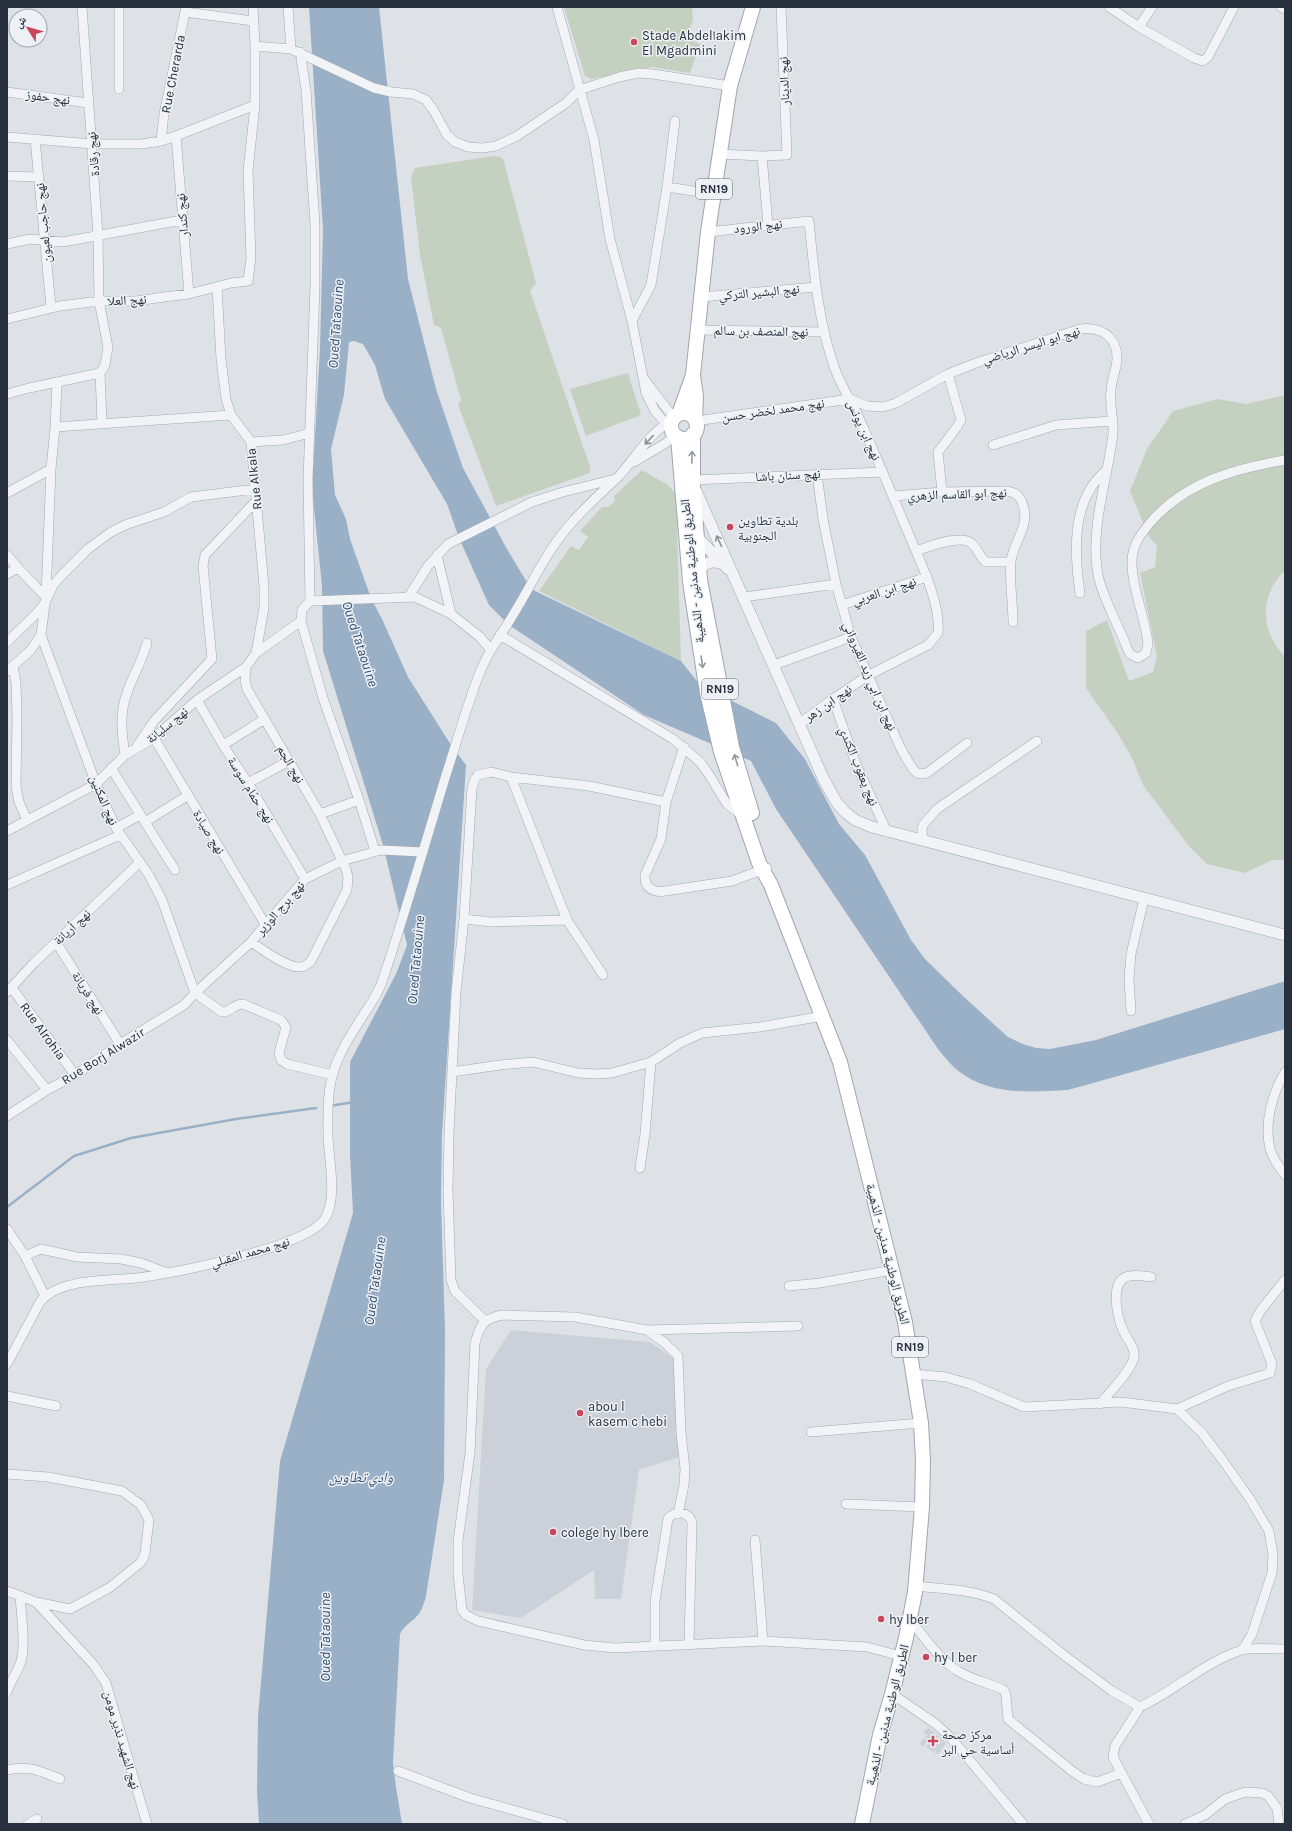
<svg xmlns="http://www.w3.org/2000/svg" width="1292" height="1831" viewBox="0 0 1292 1831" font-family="Karla,'Noto Naskh Arabic',sans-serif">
<rect width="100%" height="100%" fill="#dee2e7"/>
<path fill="#ccd1d9" d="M511 1330 650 1342 674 1359 679 1457 639 1470 621 1599H595L594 1570 521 1618 472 1610 486 1369Z
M929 1728 946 1743 938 1754H934L937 1750 933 1752 926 1747 928 1744 926 1743 923 1746 920 1744 923 1738 925 1740 927 1735 923 1732Z"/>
<path fill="#c4d1c0" d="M564 7H692L693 20 686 39 700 44 690 73 652 67 592 79 585 76Z
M494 156 501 157 504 162 536 283 530 291 590 467V473L496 506 458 405 461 400 441 328 434 325 420 255 411 177 415 168Z
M628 373 641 415 586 436 570 389Z
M1285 395V570C1259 596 1260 630 1285 657V860H1272L1245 873 1207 864 1188 845 1143 785 1132 758 1117 732 1086 688V631L1107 620 1129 681 1153 672 1157 657 1140 573 1155 567 1157 546 1149 537 1130 491 1147 449 1173 411 1218 399 1246 404Z
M642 470 668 485 676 494 681 661 539 591 571 546 579 550 588 537 580 531 602 507H608L615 501 614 496Z"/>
<path fill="#9ab0c7" d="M309 7H379L408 279 436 389 463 468 507 549 531 589 681 661 700 685 776 723 805 759 839 824 865 855 911 940 925 959 964 997 1008 1037 1023 1044 1036 1048 1050 1049 1096 1040 1285 981V1029L1068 1090C1030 1092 989 1096 957 1070 950 1064 944 1056 938 1049L776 809 751 761 644 715 509 625 489 605 459 538 447 504 385 399 375 365 363 344 354 341 349 342 344 395 331 449 335 495 346 519 350 539 371 598 382 619 408 677 451 745 466 765 442 1134 441 1202 445 1331 444 1480 426 1596C424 1604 422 1611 416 1617 410 1623 404 1626 400 1634L393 1763 396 1787 402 1824H259L257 1791 258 1717 280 1461 353 1213 350 1154V1062L396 974 407 945 383 845 323 651 322 586 312 489 320 349 323 230Z"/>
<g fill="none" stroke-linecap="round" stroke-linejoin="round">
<path stroke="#9ab0c7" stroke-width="2.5" d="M329 1106 354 1102
M7 1207 74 1156 131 1138 236 1119 316 1108"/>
<defs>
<path id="minor" d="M82 7 98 235 99 301 108 347 105 365 100 373 102 423
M119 7V89
M288 7 291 49
M557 7 594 140 610 239 632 321 646 393 655 411 669 427
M1109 7 1139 27 1194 58 1203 61 1208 57 1234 7
M1281 7 1285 9
M185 12 253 21
M1139 27 1152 7
M255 46 291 49 374 88 391 92 413 94 426 100 434 111 447 135 455 142 468 147 482 148 496 146 517 136 566 103 579 90 619 77 639 73 653 74 730 86
M300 52 306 90 315 225V286L308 479 310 601
M7 92 88 103
M176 136 189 294
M7 137 92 144H142L161 141 176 136 255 105
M35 139 51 307
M161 141 164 114 186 7
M719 154 762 156 787 155 781 7
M762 156 768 225
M7 176 39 177
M667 187 713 194
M708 232 809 221C814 271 818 322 835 369 841 386 852 402 859 418 878 460 895 502 913 544 923 567 941 607 938 633L928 645 869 675 833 699 799 724
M7 244 30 239 63 242 182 220
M217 287 221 359 226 399 231 415 251 442 264 586V608L256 653
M701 297 816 287
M7 319 60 306 99 301H136L164 297 189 294 231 283 248 281 251 258 248 171 255 105V46L253 7
M632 321 651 285 667 187 675 121
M697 330 824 332
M644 379 674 418
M57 383 55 427 51 469 46 597 41 635 96 784 116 828 149 875 162 900 195 993
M7 394 29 388 100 373
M696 421 850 399 867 406 883 407 896 403 948 374 976 363 1080 329C1094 327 1109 331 1115 346 1121 361 1112 375 1111 390 1109 405 1114 419 1113 433 1108 478 1091 523 1097 569 1100 593 1118 624 1127 648L1130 654 1138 658 1146 653 1148 643C1145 617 1131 585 1132 560 1133 544 1141 534 1150 523 1185 482 1234 469 1285 460
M55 427 231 415
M251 442 283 440 310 433
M993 445 1056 425 1112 421
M634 462 666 443 675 435
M817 474 823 519 836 584 851 637 901 749 912 768 917 773 922 774 927 773 967 743
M693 480 883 472
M942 492 938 452 957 427 961 420 948 374
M7 493 51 469
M893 496 942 492 1006 491C1015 492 1020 495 1023 505 1030 527 1014 540 1011 561 1009 578 1013 604 1013 622
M916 551C928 547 960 534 971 543 978 548 979 557 986 562H1011
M7 555 18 568 46 597
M437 555 451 614
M7 574 18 568
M1080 593C1074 552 1071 498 1107 470
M409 596 428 566 448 544 532 502 563 492 615 479
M744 597 836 584
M310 601 415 597 451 614 480 637 491 650
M842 605 927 577
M301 621 323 698 359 800 375 851
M500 635 673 739 700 762 708 773 727 804 742 815
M7 642 37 613 44 604 54 584 64 573 88 549 111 532 125 525 164 512 191 497 255 489
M774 665 851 637
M13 666 16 683 17 716 16 786 19 802 27 820
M246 667 245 680 247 689 320 814 346 869 348 877 347 890 311 961C308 964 304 967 300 967 287 968 262 949 251 942
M7 671 30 651 41 635
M833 699 856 764 887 832
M197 700 223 745 248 783 305 879
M154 738 265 924
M223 745 265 719
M137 746 154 721 212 659 203 566 205 555 257 500
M684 747 666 802 661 839 645 875C644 888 654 893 665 891L732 881 767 868
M125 755C122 735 119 713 127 693 133 676 142 661 147 643
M111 768 175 870
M511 777 567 920
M248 783 289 761
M320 814 359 800
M145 822 187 796
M116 828 140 815
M7 831 96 784 125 755 154 738 197 700 246 667 256 653 263 648 301 621 302 610 310 601
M923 841 922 831 923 825 937 809 1037 741
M7 885 120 835
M464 919 491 922 567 920 603 975
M56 942 120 1044
M12 988 75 1075
M7 992 34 963 139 863
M195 993 222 1012C230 1013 233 1004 243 1004L281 1020 286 1027 279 1053 281 1060 287 1064 333 1075
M1131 1011 1129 979 1131 954 1144 899
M7 1040 47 1090
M452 1072 500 1065 533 1062 578 1073 597 1074 612 1073 651 1062 680 1043 702 1033 760 1027 823 1016
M1285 1072C1272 1094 1264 1123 1270 1149 1273 1159 1279 1167 1285 1175
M7 1116 47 1090 75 1075 120 1044 184 1005 195 993 251 942 305 879 342 861 381 850 423 852
M640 1168 645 1134 651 1062
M7 1229 25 1256 45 1296
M25 1256 41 1249 77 1257 121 1259 141 1263 167 1273
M789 1286 820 1283 892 1270
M485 1321 455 1291 451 1280 448 1190 449 1133 456 992 464 919 472 788 475 779 478 775 491 772 511 777 589 786 666 802
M798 1326 647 1330 575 1317 502 1315C483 1319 480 1325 475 1343L470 1453 458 1541V1574L462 1610 466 1615 478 1621 584 1645 615 1648 763 1641 867 1647 901 1656
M647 1330 665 1343 678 1356 681 1433 685 1469 684 1485 678 1514
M7 1364 40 1302C59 1278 108 1281 137 1278 174 1273 303 1248 324 1220 338 1201 329 1160 328 1137 328 1117 327 1097 332 1077 338 1052 354 1030 368 1008 373 1000 379 991 382 982 405 914 425 844 446 775 457 741 467 705 480 672 488 651 502 634 513 615 531 586 545 554 567 528 582 510 601 493 618 477 635 459 649 432 672 421
M914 1374 946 1377 970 1384 1024 1407 1121 1402 1177 1409 1202 1433 1224 1462 1250 1499 1269 1531 1273 1555 1272 1573 1252 1634 1243 1649
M7 1396 56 1406
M1100 1404C1109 1393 1132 1370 1134 1357 1136 1347 1126 1339 1123 1330 1117 1317 1110 1283 1126 1277 1133 1274 1143 1276 1151 1277
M1177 1409 1228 1386 1270 1373 1272 1364 1255 1321 1261 1310 1285 1280
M811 1432 921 1423
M7 1474 48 1477 122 1491 141 1505 149 1520 145 1553 143 1559 139 1564 109 1588 70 1609 36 1602
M846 1504 922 1507
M755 1540 763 1641
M915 1586C942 1589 969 1589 994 1599L1065 1656 1112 1691 1140 1707C1175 1691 1204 1662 1242 1650 1252 1647 1273 1649 1285 1649
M7 1591 36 1602 93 1664 106 1683 147 1824
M910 1620C924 1636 939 1660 958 1671 972 1680 989 1683 1004 1690L1006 1696 1008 1719 1072 1771 1084 1779 1097 1782 1122 1773
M655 1645V1601L668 1519C674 1510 690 1511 692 1523L689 1644
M7 1692C10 1681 18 1672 21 1661 26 1647 21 1612 20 1596
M892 1694 936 1724 951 1738 1023 1824
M1140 1707 1115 1746 1113 1757 1149 1824
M7 1770C29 1765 40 1771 60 1779
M398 1771 470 1798 563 1824
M28 1824 37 1819
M1185 1824 1205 1815 1225 1799 1245 1792 1262 1793 1268 1796 1277 1808 1279 1824"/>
<path id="tertiary" d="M696 491 824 780 837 803 845 812 855 820 872 827 1285 935
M697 537 728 569
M699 569C707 562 713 560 723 564"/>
<path id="primary" d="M671 426a13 13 0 1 1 26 0a13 13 0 1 1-26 0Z
M679 414 693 375
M695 420 696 397 693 375 708 232 730 86 753 7
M693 434V485L700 580 732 747 752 813
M678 437 690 582 707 693 721 752 759 863 771 885 840 1062 905 1322 921 1423 923 1460 922 1507 915 1592 906 1638 892 1694 880 1735 862 1824"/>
</defs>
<use href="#minor" stroke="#a4a9b1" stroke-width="10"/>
<use href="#tertiary" stroke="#a4a9b1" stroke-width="12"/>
<use href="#primary" stroke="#9ea6b3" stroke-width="16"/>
<use href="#minor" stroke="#f1f3f6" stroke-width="9"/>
<use href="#tertiary" stroke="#f1f3f6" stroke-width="11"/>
<use href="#primary" stroke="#fff" stroke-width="14"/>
</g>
<defs><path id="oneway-shaft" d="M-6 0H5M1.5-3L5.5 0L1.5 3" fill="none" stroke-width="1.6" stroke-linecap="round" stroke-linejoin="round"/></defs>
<g stroke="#8c929a">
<use href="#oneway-shaft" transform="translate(649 440) rotate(133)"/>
<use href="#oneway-shaft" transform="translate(719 541) rotate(-115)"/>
</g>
<g stroke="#94989e">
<use href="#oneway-shaft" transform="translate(692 457) rotate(-88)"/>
<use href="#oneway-shaft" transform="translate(702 662) rotate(81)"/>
<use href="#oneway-shaft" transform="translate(736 760) rotate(-106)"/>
</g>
<g fill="#ca465b" stroke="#edf1f5" stroke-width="1.5">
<circle cx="634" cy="42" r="4"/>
<circle cx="730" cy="527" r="4"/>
<circle cx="580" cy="1413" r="4"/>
<circle cx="553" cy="1532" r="4"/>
<circle cx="881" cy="1619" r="4"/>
<circle cx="926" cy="1657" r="4"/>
<path d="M931 1735h4v4h4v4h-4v4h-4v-4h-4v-4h4z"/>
</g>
<g text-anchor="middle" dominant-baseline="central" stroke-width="3" stroke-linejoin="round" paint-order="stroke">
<g fill="#edf1f5" stroke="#636a75" stroke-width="1">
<rect x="696" y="179" width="36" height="20" rx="3"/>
<rect x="702" y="679" width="36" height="20" rx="3"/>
<rect x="892" y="1337" width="36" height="20" rx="3"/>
</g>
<g font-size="12" font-weight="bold" fill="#28303e">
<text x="714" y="189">RN19</text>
<text x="720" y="689">RN19</text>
<text x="910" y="1347">RN19</text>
</g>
<g font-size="13" fill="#28303e" stroke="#edf1f5" text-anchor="start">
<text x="642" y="35">Stade Abdelاakim<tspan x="642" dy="15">El Mgadmini</tspan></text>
<text x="738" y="520">بلدية تطاوين<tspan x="738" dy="15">الجنوبية</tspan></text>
<text x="588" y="1406">abou l<tspan x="588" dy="15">kasem c hebi</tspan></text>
<text x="561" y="1532">colege hy lbere</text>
<text x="889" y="1619">hy lber</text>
<text x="934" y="1657">hy l ber</text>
<text x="942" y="1734">مركز صحة<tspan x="942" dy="15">أساسية حي البر</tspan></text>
</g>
<g font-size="13" fill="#28303e" stroke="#edf1f5">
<text transform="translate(173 74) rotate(-79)">Rue Cherarda</text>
<text transform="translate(784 81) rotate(-92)">نهج الدينار</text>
<text transform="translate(48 97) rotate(8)">نهج حفوز</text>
<text transform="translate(93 154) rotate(-95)">نهج رقادة</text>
<text transform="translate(182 215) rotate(-95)">نهج كندار</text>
<text transform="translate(43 223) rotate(-95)">نهج حاجب لعيون</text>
<text transform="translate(758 226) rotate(-6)">نهج الورود</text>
<text transform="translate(759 292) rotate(-5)">نهج البشير التركي</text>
<text transform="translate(127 300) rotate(-3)">نهج العلا</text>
<text transform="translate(761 331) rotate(1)">نهج المنصف بن سالم</text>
<text transform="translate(1031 345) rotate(-17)">نهج ابو اليسر الرياضي</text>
<text transform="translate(773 410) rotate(-8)">نهج محمد لخضر حسن</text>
<text transform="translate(864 430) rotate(66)">نهج ابن يونس</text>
<text transform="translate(788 475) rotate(-3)">نهج سنان باشا</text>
<text transform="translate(254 479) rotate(-96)">Rue Alkala</text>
<text transform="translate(957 494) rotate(-2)">نهج ابو القاسم الزهري</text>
<text transform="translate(692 571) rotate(-96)">الطريق الوطنية مدنين - الذهيبة</text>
<text transform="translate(884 591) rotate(-18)">نهج ابن العربي</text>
<text transform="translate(870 676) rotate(67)">نهج ابن ابي زيد القيرواني</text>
<text transform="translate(828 703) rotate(-35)">نهج ابن زهر</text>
<text transform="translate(167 725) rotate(-39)">نهج سليانة</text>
<text transform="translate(291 764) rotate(60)">نهج الجم</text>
<text transform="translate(859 766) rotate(68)">نهج يعقوب الكندي</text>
<text transform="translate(251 790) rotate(58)">نهج حمّام سوسة</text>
<text transform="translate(104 800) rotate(67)">نهج المكنين</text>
<text transform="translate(209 832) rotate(59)">نهج صيادة</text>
<text transform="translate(280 908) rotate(-49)">نهج برج الوزير</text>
<text transform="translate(72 927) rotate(-43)">نهج أريانة</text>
<text transform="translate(88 993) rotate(58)">نهج فريانة</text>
<text transform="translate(43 1031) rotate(54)">Rue Alrohia</text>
<text transform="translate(103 1056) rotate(-32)">Rue Borj Alwazir</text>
<text transform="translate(250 1252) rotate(-16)">نهج محمد المقبلي</text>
<text transform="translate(888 1254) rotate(76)">الطريق الوطنية مدنين - الذهيبة</text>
<text transform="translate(887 1715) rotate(-76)">الطريق الوطنية مدنين - الذهيبة</text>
<text transform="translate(122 1740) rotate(74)">نهج الشهيد نذير مومن</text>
</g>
<g font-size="14" font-style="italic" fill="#334f70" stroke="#edf1f5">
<text transform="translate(336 324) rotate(-86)">Oued Tataouine</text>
<text transform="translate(360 644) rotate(72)">Oued Tataouine</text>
<text transform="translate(416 960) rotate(-85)">Oued Tataouine</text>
<text transform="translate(375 1281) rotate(-82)">Oued Tataouine</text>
<text x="361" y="1477">وادي تطاوين</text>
<text transform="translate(325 1637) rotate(-90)">Oued Tataouine</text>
</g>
</g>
<rect width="1292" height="1831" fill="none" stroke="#28303e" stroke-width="16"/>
<g transform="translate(28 28) rotate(307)"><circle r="19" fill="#edf1f5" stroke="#9ea4ac"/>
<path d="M0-3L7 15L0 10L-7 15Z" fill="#ca465b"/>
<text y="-6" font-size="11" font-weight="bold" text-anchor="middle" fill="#28303e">ش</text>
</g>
</svg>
